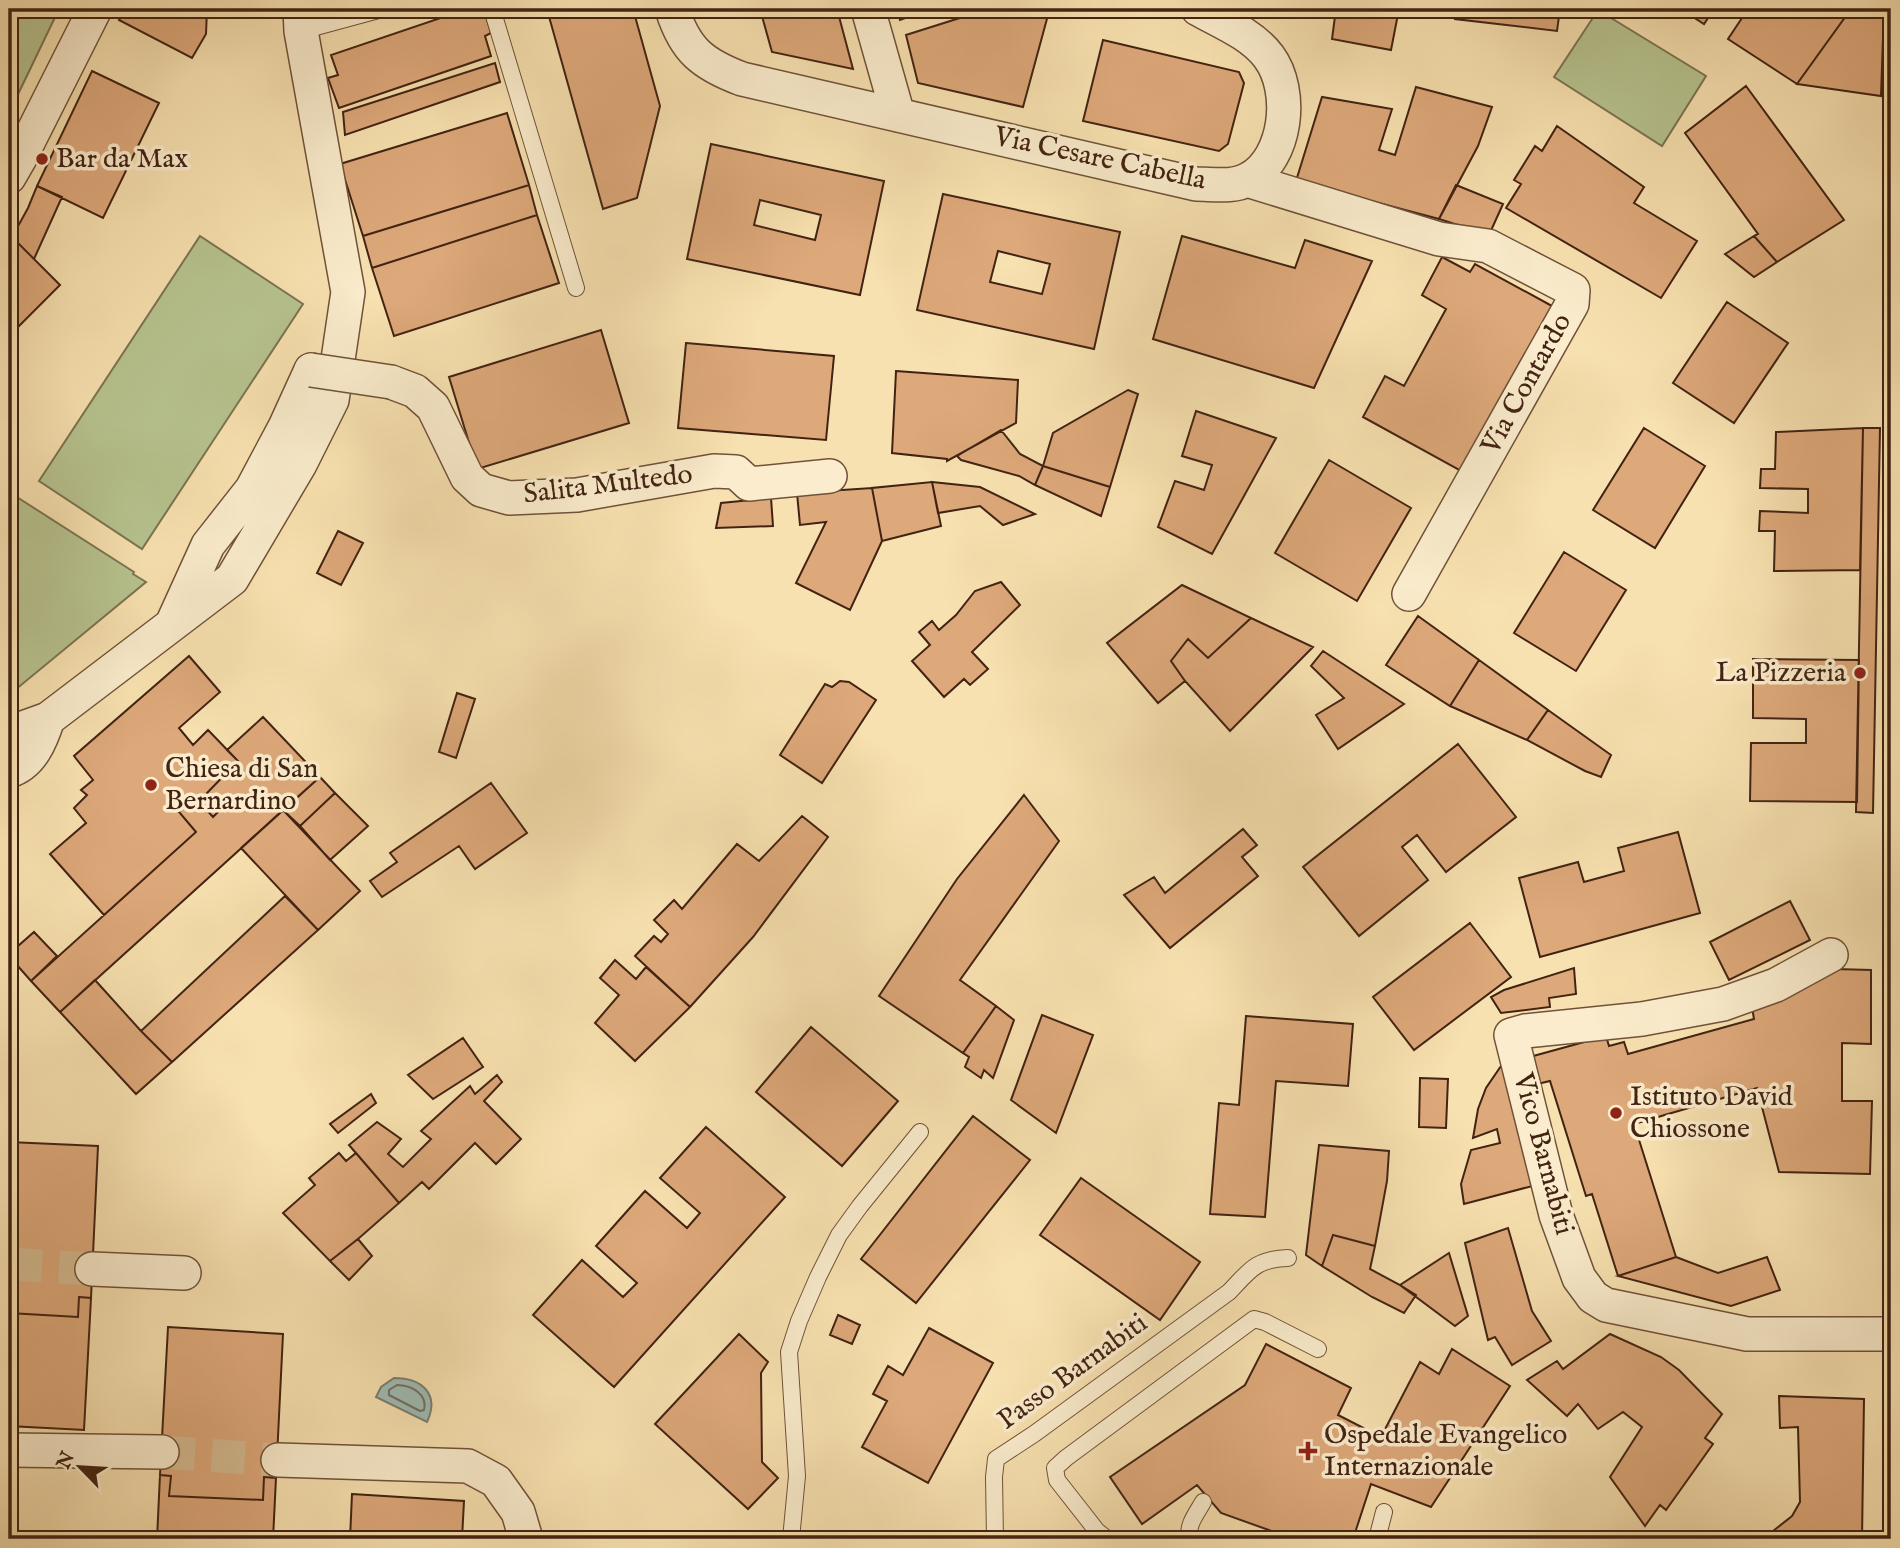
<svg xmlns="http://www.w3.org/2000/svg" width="1900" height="1548" viewBox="0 0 1900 1548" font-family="'IM FELL English',serif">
<rect width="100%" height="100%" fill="#f8e1b0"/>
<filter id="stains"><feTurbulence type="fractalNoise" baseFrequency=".00286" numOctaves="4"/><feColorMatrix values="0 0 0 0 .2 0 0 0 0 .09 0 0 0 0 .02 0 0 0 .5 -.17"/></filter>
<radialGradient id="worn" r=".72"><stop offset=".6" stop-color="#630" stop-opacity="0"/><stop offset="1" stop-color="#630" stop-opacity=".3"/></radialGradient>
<path fill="#b7c490" stroke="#7c7452" stroke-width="2" d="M9 9H59L9 113Z
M1598 10 1706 76 1662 146 1554 77Z
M200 236 303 304 142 549 39 481Z
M9 492 134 572 133 574 146 582 9 695Z"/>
<path fill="#a0bcb4" stroke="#7a7f74" stroke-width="2" d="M394 1378C422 1378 440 1394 427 1422L376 1397 381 1387Z"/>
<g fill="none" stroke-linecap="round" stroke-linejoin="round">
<path stroke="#717064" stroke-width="2" d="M397 1385C411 1385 428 1394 424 1410L420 1411 389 1395V1390Z"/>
</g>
<path fill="#dda87a" stroke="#422313" stroke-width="2" fill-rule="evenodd" d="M125 9H207L206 34 192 58 119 20Z
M467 9H484L491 33 485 36 491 56 339 108 328 78 338 75 331 55Z
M562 9H633L660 106 637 198 603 209 548 13Z
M760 9H837L853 69 772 52Z
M897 9H930L900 20Z
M964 9H1042L1048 15 1023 107 918 83 906 35 966 16Z
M1336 9H1399L1391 50 1332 39Z
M1456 9H1560L1557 31 1455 19Z
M1681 9H1714L1704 24Z
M1748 9H1851L1797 84 1728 39Z
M1851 9H1884L1881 96 1797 84Z
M1103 40 1239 72 1244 83 1228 144 1219 151 1083 121Z
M495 63 500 82 345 135 343 112Z
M92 71 159 103 103 218 37 186Z
M1746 86 1844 220 1777 262 1754 236 1758 234 1685 133Z
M1416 87 1492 107 1478 146 1439 219 1296 181 1322 97 1392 109 1379 150 1395 155Z
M507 113 529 185 363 236 340 164Z
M1557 126 1644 187 1634 203 1697 241 1661 298 1506 208 1521 184 1514 180 1535 146 1542 151Z
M711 144 884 181 860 295 687 259ZM760 200 821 215 815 240 754 225Z
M529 185 537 215 372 268 363 236Z
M1456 185 1503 204 1489 235 1439 219Z
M37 186 62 197 34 259 12 237 28 208Z
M943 194 1120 232 1094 349 917 310ZM998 251 1050 264 1042 294 990 282Z
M537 215 559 283 394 336 372 268Z
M1182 236 1295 268 1305 240 1372 261 1314 388 1153 339Z
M1754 236 1777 262 1754 277 1725 254Z
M12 237 60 285 9 336V240Z
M1442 257 1470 272 1475 264 1552 306 1461 471 1363 417 1385 376 1404 386 1446 309 1422 295Z
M1727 302 1788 343 1734 423 1673 383Z
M601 330 629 423 477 469 449 377Z
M686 343 834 356 826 440 678 428Z
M896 371 1018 380 1016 423 947 461V459L892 453Z
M1128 390 1138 394 1110 487 1043 466 1053 433Z
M1196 411 1276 438 1212 554 1158 527 1175 481 1204 490 1212 465 1182 456Z
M1644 428 1705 466 1655 548 1593 510Z
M1863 428 1860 570 1774 571 1775 531H1759L1760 511 1808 513V489L1760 488 1761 469H1775L1776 432Z
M1863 428H1880L1873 813 1856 812Z
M1001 430 1020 454 1043 466 1035 485 1019 476 961 460 957 456Z
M1329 460 1411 508 1357 601 1275 553Z
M1043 466 1110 487 1101 516 1035 485Z
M932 482 980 487 1035 514 1003 525 980 506 938 513Z
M932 482 941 526 882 541 872 488Z
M872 488 882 541 850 610 796 583 826 522 800 525 797 493Z
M771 498 773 526 716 528 721 503Z
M338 531 363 543 341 585 317 573Z
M1564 552 1626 590 1576 671 1514 633Z
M1001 582 1020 605 972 652 988 669 970 685 964 679 944 697 912 661 930 645 919 632 932 621 939 630 956 615 975 591Z
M1182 585 1251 618 1208 658 1188 639 1171 661 1185 681 1158 703 1107 643Z
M1418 616 1479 660 1450 706 1386 665Z
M1251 618 1313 647 1230 731 1185 681 1171 661 1188 639 1208 658Z
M1323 651 1404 704 1338 749 1316 715 1344 698 1311 666Z
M189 656 220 692 179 728 193 745 208 730 238 761 207 793 222 808 213 817 196 798 179 812 196 832 104 915 50 854 86 823 74 808 87 795 81 790 93 780 74 756Z
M1753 659 1859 660 1857 802 1750 801 1751 743H1806V719L1753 718Z
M1479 660 1548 710 1527 740 1450 706Z
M840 681 849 682 876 700 822 783 780 755 825 684 832 687Z
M457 693 475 699 456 758 439 752Z
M1548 710 1611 755 1601 777 1585 771 1527 740Z
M263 717 320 777 60 1012 31 981 196 832 179 812 196 798 213 817 222 808 207 793 238 761 227 750Z
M1458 744 1516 817 1446 872 1417 835 1402 847 1428 880 1359 936 1303 867Z
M320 777 335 793 300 826 283 810Z
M491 783 527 833 475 869 459 846 382 897 370 881 397 862 390 853Z
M335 793 368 826 330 860 300 826Z
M1024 795 1059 841 960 980 996 1006 963 1053 879 996 957 879Z
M283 810 360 891 318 930 241 848Z
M802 816 828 837 753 937 690 1007 635 956 654 936 661 942 668 934 654 920 674 900 682 909 737 844 759 861Z
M1243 829 1257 845 1242 857 1258 876 1170 948 1124 895 1154 877 1165 893Z
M1678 832 1700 913 1540 957 1519 878 1578 862 1584 882 1624 871 1618 848Z
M285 896 318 930 172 1062 141 1031Z
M1790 901 1810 940 1729 980 1710 942Z
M1470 923 1511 977 1414 1050 1373 997Z
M34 932 57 956 31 981 9 956V954Z
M615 960 636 979 646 967 690 1007 635 1061 595 1023 619 995 600 978Z
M1574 968 1576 994 1549 998 1550 1007 1501 1013 1491 997 1504 990Z
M1835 969 1871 970V1044L1842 1043V1101H1872L1870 1174 1779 1172 1757 1088 1634 1124 1676 1257 1618 1276 1592 1194 1586 1196 1550 1081 1533 1085 1526 1058 1606 1036 1609 1046 1624 1042 1628 1054 1754 1019 1752 1007Z
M95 980 141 1031 172 1062 136 1094 60 1012Z
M996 1006 1014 1020 993 1078 984 1070 981 1078 965 1067 969 1057 963 1053Z
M1042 1015 1093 1035 1056 1133 1011 1100Z
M1246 1016 1353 1024 1348 1086 1276 1081 1265 1217 1210 1214 1219 1103 1239 1105Z
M811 1027 898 1101 842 1166 756 1092Z
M463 1038 483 1067 433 1099 408 1075Z
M1501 1066H1507L1536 1185 1464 1204 1461 1184 1471 1150 1500 1143 1497 1129 1473 1138 1478 1109 1486 1088Z
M497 1075 502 1082 484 1101 521 1139 496 1164 475 1143 429 1189 422 1182 399 1203 349 1145 377 1122 401 1139 388 1154 403 1167 431 1139 421 1131 470 1086 475 1094Z
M1420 1078 1448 1079 1446 1128 1419 1127Z
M371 1094 376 1103 338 1133 330 1124Z
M973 1116 1030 1160 916 1303 861 1259Z
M706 1127 785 1197 614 1387 533 1315 582 1260 623 1297 637 1283 596 1246 645 1191 687 1228 700 1213 660 1178Z
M9 1142 98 1146 91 1298 79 1297 78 1317 9 1313Z
M1319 1145 1389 1151 1387 1181 1375 1246 1333 1235 1322 1266 1306 1255Z
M339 1153 346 1161 356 1153 399 1203 358 1239 330 1261 283 1213 315 1185 309 1178Z
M1081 1178 1200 1262 1160 1320 1040 1235Z
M1508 1228 1532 1311 1551 1341 1512 1365 1495 1337 1488 1340 1465 1243Z
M1333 1235 1375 1246 1370 1269 1400 1285 1416 1295 1404 1313 1372 1297 1322 1266Z
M358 1239 372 1256 349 1280 330 1261Z
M1449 1253 1468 1316 1455 1326 1400 1285Z
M1676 1257 1718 1273 1767 1257 1780 1290 1731 1306 1618 1276Z
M79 1297 91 1298 84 1430 9 1426V1313L78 1317Z
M838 1315 860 1325 852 1344 830 1335Z
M168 1327 283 1334 276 1478 264 1477 263 1500 169 1496 171 1476 160 1475Z
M929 1328 993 1363 928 1483 862 1447 887 1401 873 1394 888 1366 903 1375Z
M739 1334 768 1362 761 1373 762 1462 778 1478 748 1509 655 1424Z
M1610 1334 1661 1357 1679 1370 1722 1414 1705 1438 1713 1444 1666 1510 1660 1505 1645 1526 1610 1477 1642 1427 1623 1412 1598 1429 1578 1404 1567 1416 1527 1380 1557 1361 1563 1369Z
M1266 1344 1351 1388 1338 1415 1381 1437 1420 1362 1439 1374 1452 1349 1510 1386 1431 1507 1371 1484 1353 1539H1294L1221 1513 1197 1485 1142 1524 1110 1477 1245 1385Z
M1779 1396 1864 1399 1862 1539H1763L1792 1516 1800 1502 1798 1427 1780 1428Z
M160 1475 171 1476 169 1496 263 1500 264 1477 276 1478 273 1539H157Z
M352 1494 464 1501 462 1539H350Z"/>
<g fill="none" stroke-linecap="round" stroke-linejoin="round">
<path stroke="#d4bb91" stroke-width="33" stroke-dasharray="33 17" stroke-linecap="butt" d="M9 1264 92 1269
M162 1452 278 1460"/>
<defs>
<path id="lane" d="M492 9 576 288
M301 31 382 9
M791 1539 797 1476 789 1352 799 1321 818 1277 839 1235 860 1206 920 1132
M995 1539 994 1477 996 1459 1034 1434 1229 1292C1250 1270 1256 1259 1288 1258
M1107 1539 1097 1531 1057 1480 1055 1468 1066 1458 1254 1319 1265 1322 1318 1349
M1191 1539C1185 1527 1197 1513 1203 1502
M1377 1539 1384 1512"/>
<path id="street" d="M672 9C685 50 702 64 742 79L1196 184C1213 184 1233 188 1249 179 1287 158 1294 91 1269 57 1253 35 1222 22 1198 9
M868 9 898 115
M9 177 20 158 95 9
M1247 180 1439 239 1488 246 1573 290 1572 304 1409 594
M391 382 415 391 433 407 467 477 481 490 509 498 577 495 714 471 736 472 749 484 830 476
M173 622 208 545 252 489 285 427 311 370
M9 733 48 719 232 579 300 464 332 400 348 292 301 31 300 9
M9 771C32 764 41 740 48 719
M1831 955 1776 985 1723 1004 1642 1019 1525 1031 1511 1035 1556 1215 1579 1278 1593 1297 1606 1305 1747 1334H1891
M92 1269 184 1273
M9 1450 162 1452
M278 1460 468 1466 496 1481 518 1512 526 1539"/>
</defs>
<use href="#lane" stroke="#70523a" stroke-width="18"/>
<use href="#street" stroke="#70523a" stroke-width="36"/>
<use href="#lane" stroke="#faeccc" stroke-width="16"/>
<use href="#street" stroke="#faeccc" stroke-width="33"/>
<defs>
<path id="street-bridge" d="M311 370 391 382"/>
</defs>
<use href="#street-bridge" stroke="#70523a" stroke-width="36" stroke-linecap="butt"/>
<use href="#street-bridge" stroke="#faeccc" stroke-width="33"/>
</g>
<g fill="#8f2418" stroke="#faeccc" stroke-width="2.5">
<circle cx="42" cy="159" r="7"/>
<circle cx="1860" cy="673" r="7"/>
<circle cx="151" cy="785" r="7"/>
<circle cx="1616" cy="1113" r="7"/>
<path d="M1304.5 1440.5h7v7h7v7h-7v7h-7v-7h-7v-7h7z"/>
</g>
<g text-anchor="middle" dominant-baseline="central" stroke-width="7" stroke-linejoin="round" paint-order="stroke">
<g font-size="28" fill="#422313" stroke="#faeccc" text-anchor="start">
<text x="56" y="159">Bar da Max</text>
<text x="1846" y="673" text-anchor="end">La Pizzeria</text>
<text x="165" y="769">Chiesa di San<tspan x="165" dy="32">Bernardino</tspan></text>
<text x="1630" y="1097">Istituto David<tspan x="1630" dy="32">Chiossone</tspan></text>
<text x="1324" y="1435">Ospedale Evangelico<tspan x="1324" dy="32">Internazionale</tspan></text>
</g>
<g font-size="28" fill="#422313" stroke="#faeccc">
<text transform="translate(1100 159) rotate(12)">Via Cesare Cabella</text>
<text transform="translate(1527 384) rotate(-61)">Via Contardo</text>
<text transform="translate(608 485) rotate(-7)">Salita Multedo</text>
<text transform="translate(1543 1154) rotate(75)">Vico Barnabiti</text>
<text transform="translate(1073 1372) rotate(-36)">Passo Barnabiti</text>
</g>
</g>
<rect width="1900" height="1548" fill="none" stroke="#f8e1b0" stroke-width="35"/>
<rect x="10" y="10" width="1879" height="1527" fill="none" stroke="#422313" stroke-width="3.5"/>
<rect x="18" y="18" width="1865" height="1513" fill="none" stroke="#422313" stroke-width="2"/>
<g transform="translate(80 1467) rotate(295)" stroke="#faeccc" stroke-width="5" paint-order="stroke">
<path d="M0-5L12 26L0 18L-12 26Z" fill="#422313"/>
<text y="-10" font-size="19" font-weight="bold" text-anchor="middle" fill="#422313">N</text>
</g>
<rect width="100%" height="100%" filter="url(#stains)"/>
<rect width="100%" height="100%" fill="url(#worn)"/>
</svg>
